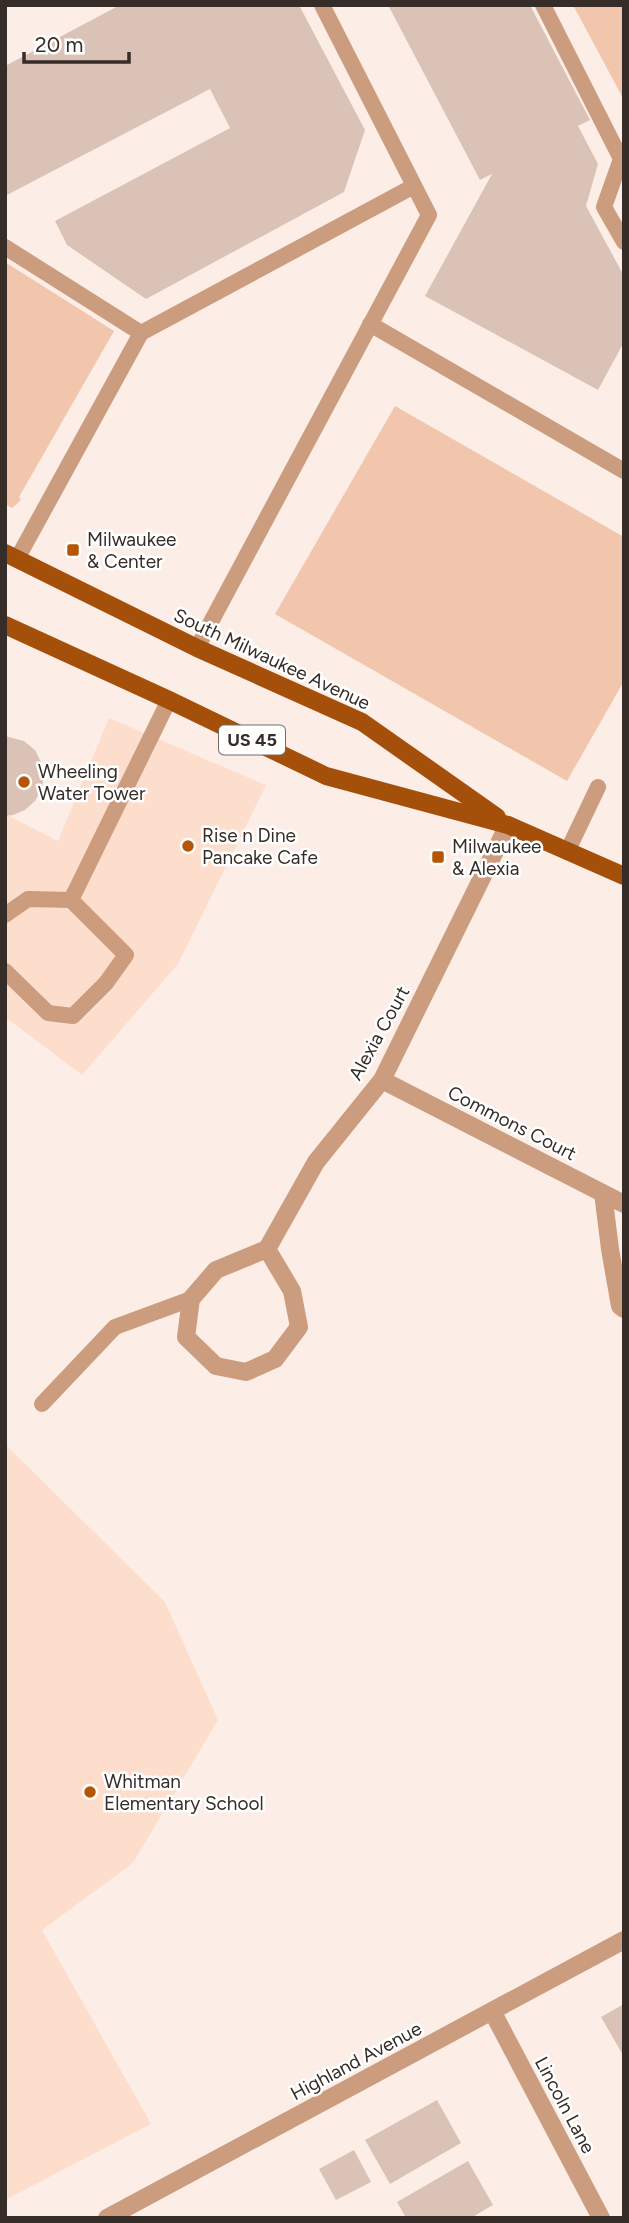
<svg xmlns="http://www.w3.org/2000/svg" width="629" height="2223" viewBox="0 0 629 2223" font-family="Figtree,sans-serif">
<rect width="100%" height="100%" fill="#fceee6"/>
<path fill="#fddecd" d="M109 718 266 785 178 964 82 1075 5 1017V814L58 841Z
M5 1444 165 1602 218 1720 133 1863 42 1930 151 2124 5 2200Z"/>
<path fill="#f1c6ad" d="M573 5H624V100Z
M5 262 114 331 19 497 21 500 12 508 5 504Z
M395 406 624 537V681L567 781 275 614Z"/>
<path fill="#dac3b6" d="M120 5H299L365 130 344 192 146 299 67 245 55 221 230 128 210 89 5 196V66Z
M388 5H530L590 120 578 126 598 164 586 206 624 276V342L598 390 425 296 492 174 480 180Z
M5 736 24 741 35 750 41 762 44 775 42 788 35 801 25 810 13 815 5 816Z
M624 2004V2057L601 2017Z
M437 2100 461 2143 390 2184 365 2140Z
M354 2150 371 2182 336 2200 319 2169Z
M468 2161 493 2205 471 2218H406L397 2202Z"/>
<g fill="none" stroke-linecap="round" stroke-linejoin="round">
<path stroke="#cc9c7f" stroke-width="16" d="M543 5 621 159 604 207 624 242
M5 247 141 333 17 559
M370 324 624 471
M141 333 414 186
M197 648 429 215 322 5
M567 852 598 787
M71 900 169 700
M5 915 28 899 71 900 126 955 106 983 73 1016 48 1013 5 971
M42 1404 115 1327 191 1299"/>
<path stroke="#cc9c7f" stroke-width="18" d="M382 1080 624 1204
M603 1193 610 1249 620 1306 624 1309
M267 1249 316 1162 382 1080 508 825
M267 1249 292 1291 299 1327 275 1359 246 1372 216 1366 186 1337 191 1299 216 1270Z
M492 2011 601 2218
M107 2218 624 1940"/>
<path stroke="#a5500a" stroke-width="18" d="M5 553 197 648 362 722 497 817
M5 625 169 700 326 776 508 825 624 876"/>
</g>
<g fill="#b45603" stroke="#fff" stroke-width="2.5">
<rect x="66" y="543" width="14" height="14" rx="3.5"/>
<circle cx="24" cy="782" r="7"/>
<circle cx="188" cy="846" r="7"/>
<rect x="431" y="850" width="14" height="14" rx="3.5"/>
<circle cx="90" cy="1792" r="7"/>
</g>
<g text-anchor="middle" dominant-baseline="central" stroke-width="5" stroke-linejoin="round" paint-order="stroke">
<rect fill="#fff" stroke="#726c68" stroke-width="2" x="219" y="725.5" width="66" height="29" rx="5"/>
<g font-size="18" font-weight="bold" fill="#362d28">
<text x="252" y="740">US 45</text>
</g>
<g font-size="19" fill="#362d28" stroke="#fff" text-anchor="start">
<text x="87" y="539">Milwaukee<tspan x="87" dy="22">&amp; Center</tspan></text>
<text x="38" y="771">Wheeling<tspan x="38" dy="22">Water Tower</tspan></text>
<text x="202" y="835">Rise n Dine<tspan x="202" dy="22">Pancake Cafe</tspan></text>
<text x="452" y="846">Milwaukee<tspan x="452" dy="22">&amp; Alexia</tspan></text>
<text x="104" y="1781">Whitman<tspan x="104" dy="22">Elementary School</tspan></text>
</g>
<g font-size="19" fill="#362d28" stroke="#fff">
<text transform="translate(272 659) rotate(25)">South Milwaukee Avenue</text>
<text transform="translate(379 1033) rotate(-61)">Alexia Court</text>
<text transform="translate(512 1123) rotate(27)">Commons Court</text>
<text transform="translate(356 2061) rotate(-28)">Highland Avenue</text>
<text transform="translate(565 2105) rotate(62)">Lincoln Lane</text>
</g>
</g>
<rect width="629" height="2223" fill="none" stroke="#362d28" stroke-width="14"/>
<path d="M24 52v10h105v-10" fill="none" stroke="#362d28" stroke-width="3.5"/>
<text x="35" y="52" font-size="21" fill="#362d28" stroke="#ffffff" stroke-width="5" paint-order="stroke">20 m</text>
</svg>
